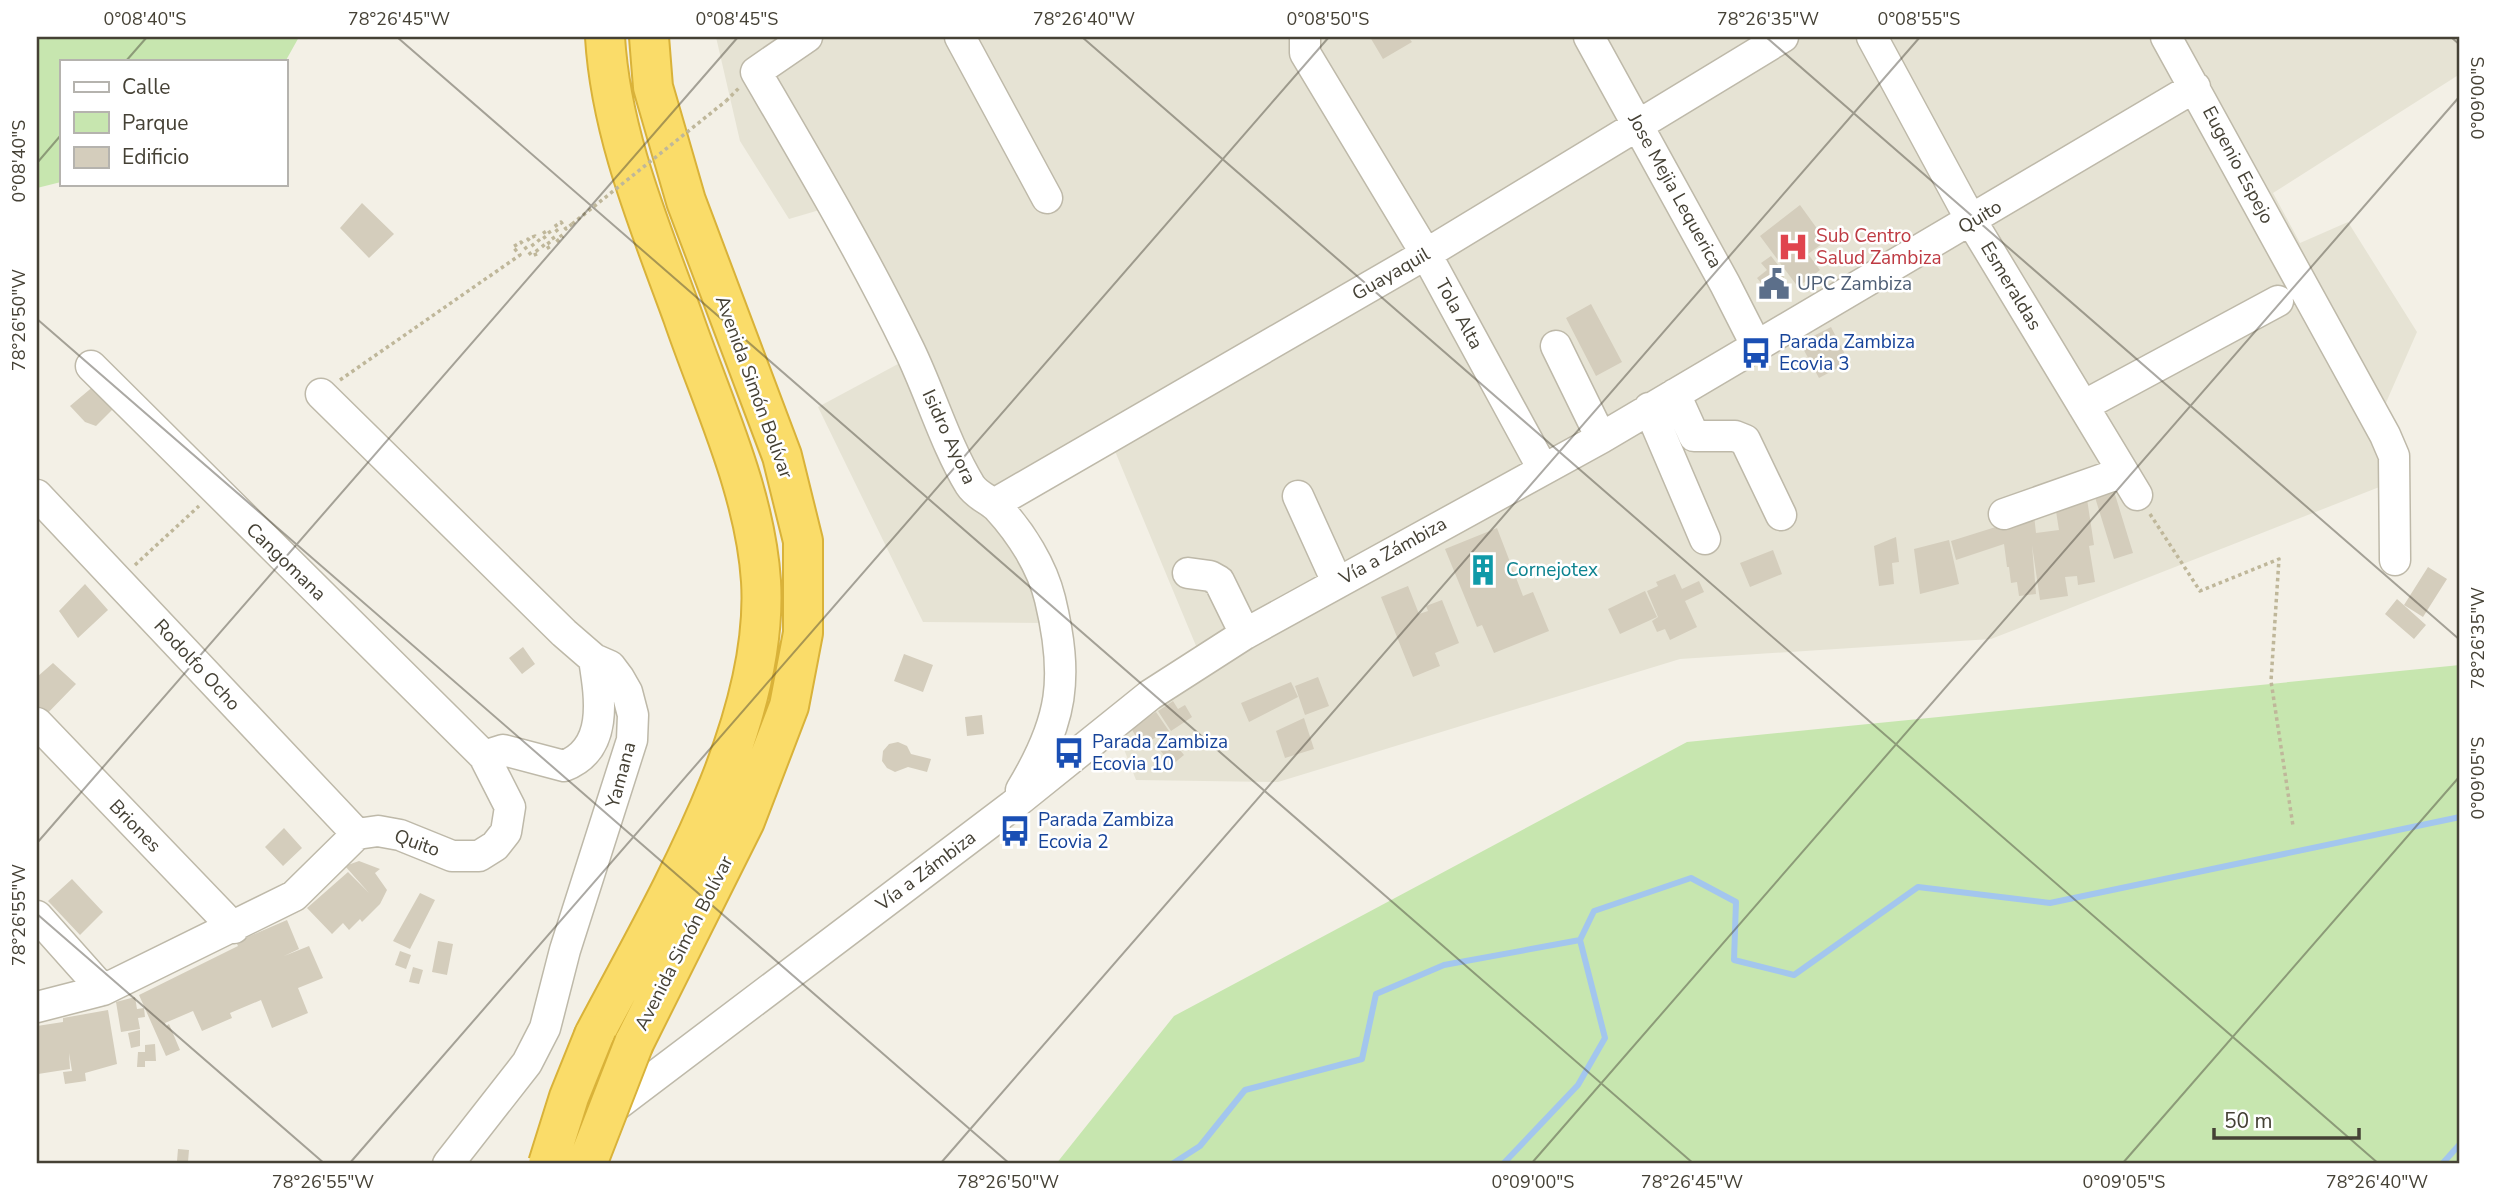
<svg xmlns="http://www.w3.org/2000/svg" width="2497" height="1201" viewBox="0 0 2497 1201" font-family="'Nunito Sans',sans-serif">
<rect width="100%" height="100%" fill="#f3f0e6"/>
<path fill="#e6e3d4" d="M716 37H2460V74L2273 193 2300 243 2348 222 2417 332 2381 414 2387 484 1991 639 1680 659 1278 782 1136 780 1111 716 1199 653 1112 444 1011 503 1045 623 923 622 818 407 911 357 833 206 789 219 740 141Z"/>
<path fill="#c7e6af" d="M37 37H299L285 62 61 61V182L37 188Z
M2460 665V1164H1056L1174 1016 1687 742Z"/>
<g fill="none" stroke-linecap="round" stroke-linejoin="round">
<path stroke="#a3c6ee" stroke-width="6" d="M1172 1164 1200 1146 1245 1090 1362 1059 1376 994 1444 965 1580 940 1594 911 1691 878 1736 902 1734 960 1794 975 1918 887 2050 903 2460 817
M1503 1164 1578 1085 1605 1038 1580 940
M2442 1164 2460 1144"/>
</g>
<path fill="#d4cdbc" d="M1370 37H1408L1412 42 1383 59Z
M362 203 394 234 369 258 340 228Z
M1800 205 1826 241 1808 254 1820 270 1798 287 1760 236Z
M1771 256 1782 270 1787 290 1775 300 1757 278 1767 270 1761 263Z
M1591 304 1622 362 1596 376 1566 318Z
M1831 327 1849 362 1819 378 1800 343Z
M95 385 116 406 96 426 85 422 70 406Z
M2113 488 2133 553 2114 559 2094 494Z
M2087 499 2094 545 2089 546 2095 582 2078 585 2077 576 2065 577 2068 596 2040 600 2032 545 2036 594 2019 596 2017 582 2011 583 2009 567H2007L2004 544 1956 560 1951 541 2034 515 2036 533 2059 530 2055 505Z
M1497 528 1523 596 1533 592 1549 631 1494 653 1482 625 1477 627 1445 549Z
M1896 537 1899 562 1892 563 1894 584 1879 586 1874 546Z
M1949 540 1959 584 1920 594 1914 549Z
M1773 550 1782 574 1750 587 1740 563Z
M2428 567 2447 579 2423 617 2404 605Z
M1675 574 1682 589 1699 581 1704 592 1685 601 1697 627 1670 640 1665 629 1657 632 1652 621 1658 617 1647 591 1658 586 1656 582Z
M85 584 108 610 78 638 59 611Z
M1408 586 1419 614 1428 611 1426 606 1442 600 1459 643 1435 653 1440 666 1413 677 1381 597Z
M1645 591 1657 617 1620 634 1608 609Z
M2397 599 2426 625 2414 639 2385 614Z
M523 647 535 664 522 674 509 658Z
M904 654 933 665 923 692 894 681Z
M53 663 76 684 41 720 37 716V677Z
M1318 677 1329 706 1305 715 1295 686Z
M1291 682 1298 697 1249 722 1241 703Z
M1173 701 1178 709 1185 705 1192 717 1171 731 1158 711Z
M1156 712 1169 731 1141 745 1131 728Z
M982 715 984 734 967 736 965 717Z
M1304 718 1314 749 1285 758 1276 731Z
M1167 734 1184 755 1172 765 1155 744Z
M898 742 907 746 911 754 931 759 927 772 908 767 895 772 887 768 882 761 883 751 889 744Z
M284 828 302 848 283 866 265 847Z
M359 861 380 869 375 873 387 890 380 904 362 922 360 919 349 930 343 923 332 934 307 908 348 872 369 893 345 866Z
M72 879 103 912 80 935 48 901Z
M420 893 435 900 410 949 393 941Z
M287 920 299 949 284 956 309 946 323 978 298 988 308 1013 272 1028 261 1000 230 1013 232 1018 202 1031 193 1011 165 1023 166 1026 169 1024 180 1050 166 1056 139 995 238 946 236 942Z
M438 941 453 944 447 975 432 972Z
M400 951 411 955 406 969 395 965Z
M413 967 423 970 419 984 409 982Z
M135 997 137 1009 144 1008 145 1017 138 1018 140 1029 121 1032 116 1002Z
M108 1010 117 1064 85 1073 86 1081 65 1084 63 1072 72 1071 69 1053 70 1069 38 1074 37 1026 63 1022V1018Z
M140 1030V1046L131 1048 128 1033Z
M155 1044 156 1061H145V1067H137L138 1052H145V1045Z
M178 1149 189 1150 188 1162 177 1161Z"/>
<g fill="none" stroke-linecap="round" stroke-linejoin="round">
<defs>
<path id="minor" d="M807 37 756 72C809 163 863 254 909 349 930 392 945 444 970 485 977 496 989 499 998 508 1021 533 1042 566 1050 599 1069 678 1063 721 1021 790
M960 37 1047 198
M1305 37V53L1426 254 1543 469
M1589 37 1725 284 1757 347
M1872 37 1972 222 2137 495
M2166 37 2385 435 2394 456 2395 560
M1556 346 1601 438
M91 366 484 756
M321 394 564 633 594 659 610 666 619 678 627 692 633 715 632 740 565 950 545 1028 527 1063 448 1164
M1675 394 1694 436H1735L1745 440 1781 515
M2083 406 2278 301
M1649 408 1705 539
M37 495 357 834
M1298 496 1337 582
M994 504 1426 254 1783 37
M2004 514 2123 472
M1188 573 1210 576 1219 581 1245 634
M37 723 234 928
M37 916 103 990
M37 1007 103 990 294 896 357 834 378 831 400 835 452 856H479L495 846 506 832 510 807 484 756 503 750 564 766C609 749 600 697 594 659
M605 1114 1012 806 1150 695 1245 634 1601 438 2195 87"/>
<path id="highway" d="M594 1035C661 907 770 729 761 581 755 490 712 402 683 317 650 226 611 135 605 37
M634 1043 745 821 789 706 803 633V541L782 456 686 201 653 87 649 37"/>
</defs>
<use href="#minor" stroke="#beb9a9" stroke-width="33"/>
<use href="#highway" stroke="#d9b239" stroke-width="42"/>
<path stroke="#bfb79a" stroke-width="3.5" stroke-dasharray="3.5 3.5" stroke-linecap="butt" d="M726 101 739 88
M340 380 520 255 513 247 521 242 532 256 539 253 528 239 535 236 546 249 551 246 542 234 548 230 556 242 562 237 554 227 561 222 566 229 572 224
M2150 514 2200 591 2279 559 2271 681 2293 826
M135 565 199 506"/>
<use href="#minor" stroke="#fff" stroke-width="30"/>
<use href="#highway" stroke="#fadc69" stroke-width="38"/>
<defs>
<path id="highway-bridge" d="M548 1164 569 1097 594 1035
M587 1164 634 1043"/>
</defs>
<use href="#highway-bridge" stroke="#d9b239" stroke-width="42" stroke-linecap="butt"/>
<path stroke="#bfb79a" stroke-width="3.5" stroke-dasharray="3.5 3.5" stroke-linecap="butt" d="M572 224 726 101"/>
<use href="#highway-bridge" stroke="#fadc69" stroke-width="38"/>
</g>
<path fill="none" stroke="#454135" stroke-width="2" stroke-opacity="0.45" d="M397 37 1694 1164M1082 37 2379 1164M1766 37 2460 640M2451 37 2460 45M126 61 147 37M37 163 61 135M37 319 1010 1164M37 843 738 37M37 914 325 1164M349 1164 1329 37M940 1164 1920 37M1531 1164 2460 96M2122 1164 2460 776"/>
<defs>
<symbol id="hospital-bare" viewBox="-9 -9 18 18"><path d="M-5-5h3v3.5h4V-5h3V5h-3V1.5h-4V5h-3Z" fill="#e0444e" stroke="#fff" stroke-width="2.5" paint-order="stroke"/></symbol>
<symbol id="civic-bare" viewBox="-9 -9 18 18"><path d="M-.6-6.5H3V-4.5H.6V-3L4-1V1h2V6H-6V1h2V-1L-.6-3ZM-1.2 2.5V6h2.4V2.5Z" fill="#5c6f8a" stroke="#fff" stroke-width="2.5" paint-order="stroke"/></symbol>
<symbol id="bus-bare" viewBox="-9 -9 18 18"><path d="M-5-6H5V4H4V6H2V4H-2V6H-4V4H-5ZM-3.5-4V0h7V-4ZM-3.5 1.2v1.5H-2V1.2ZM2 1.2v1.5H3.5V1.2Z" fill="#1a4fb4" stroke="#fff" stroke-width="2.5" paint-order="stroke"/></symbol>
<symbol id="building-bare" viewBox="-9 -9 18 18"><path d="M-4-6H4V6H1V3H-1V6H-4ZM-2.5-4.3h1.7v1.8h-1.7ZM.8-4.3h1.7v1.8H.8ZM-2.5-1h1.7V.8h-1.7ZM.8-1h1.7V.8H.8Z" fill="#0f9aa8" stroke="#fff" stroke-width="2.5" paint-order="stroke"/></symbol>
</defs>
<g fill-rule="evenodd">
<use href="#hospital-bare" x="1771" y="225" width="44" height="44"/>
<use href="#civic-bare" x="1752" y="262" width="44" height="44"/>
<use href="#bus-bare" x="1734" y="331" width="44" height="44"/>
<use href="#building-bare" x="1461" y="548" width="44" height="44"/>
<use href="#bus-bare" x="1047" y="731" width="44" height="44"/>
<use href="#bus-bare" x="993" y="809" width="44" height="44"/>
</g>
<g text-anchor="middle" dominant-baseline="central" stroke-width="5" stroke-linejoin="round" paint-order="stroke">
<g font-size="19" fill="#454135" stroke="#fff">
<text transform="translate(2238 165) rotate(62)">Eugenio Espejo</text>
<text transform="translate(1675 191) rotate(61)">Jose Mejia Lequerica</text>
<text transform="translate(1980 217) rotate(-31)">Quito</text>
<text transform="translate(1391 274) rotate(-30)">Guayaquil</text>
<text transform="translate(2011 286) rotate(59)">Esmeraldas</text>
<text transform="translate(1459 314) rotate(61)">Tola Alta</text>
<text transform="translate(754 387) rotate(70)">Avenida Simón Bolívar</text>
<text transform="translate(949 437) rotate(65)">Isidro Ayora</text>
<text transform="translate(1393 551) rotate(-29)">Vía a Zámbiza</text>
<text transform="translate(286 562) rotate(44)">Cangomana</text>
<text transform="translate(197 665) rotate(47)">Rodolfo Ocho</text>
<text transform="translate(621 775) rotate(-75)">Yamana</text>
<text transform="translate(135 826) rotate(46)">Briones</text>
<text transform="translate(417 843) rotate(20)">Quito</text>
<text transform="translate(926 871) rotate(-37)">Vía a Zámbiza</text>
<text transform="translate(684 943) rotate(-63)">Avenida Simón Bolívar</text>
</g>
<g font-size="19" fill="#be3a42" stroke="#fff" text-anchor="start">
<text x="1816" y="236">Sub Centro<tspan x="1816" dy="22">Salud Zambiza</tspan></text>
</g>
<g font-size="19" fill="#4e5e75" stroke="#fff" text-anchor="start">
<text x="1797" y="284">UPC Zambiza</text>
</g>
<g font-size="19" fill="#164399" stroke="#fff" text-anchor="start">
<text x="1779" y="342">Parada Zambiza<tspan x="1779" dy="22">Ecovia 3</tspan></text>
<text x="1092" y="742">Parada Zambiza<tspan x="1092" dy="22">Ecovia 10</tspan></text>
<text x="1038" y="820">Parada Zambiza<tspan x="1038" dy="22">Ecovia 2</tspan></text>
</g>
<g font-size="19" fill="#0d838f" stroke="#fff" text-anchor="start">
<text x="1506" y="570">Cornejotex</text>
</g>
</g>
<rect width="2497" height="1201" fill="none" stroke="#ffffff" stroke-width="77"/>
<rect x="60" y="60" width="228" height="126" fill="#ffffff" stroke="#b5b3ae" stroke-width="2"/>
<rect x="74" y="82" width="35" height="10" fill="#ffffff" stroke="#b5b3ae" stroke-width="2"/>
<text x="122" y="94" font-size="21" fill="#454135">Calle</text>
<rect x="74" y="112" width="35" height="21" fill="#c7e6af" stroke="#b5b3ae" stroke-width="2"/>
<text x="122" y="130" font-size="21" fill="#454135">Parque</text>
<rect x="74" y="147" width="35" height="21" fill="#d4cdbc" stroke="#b5b3ae" stroke-width="2"/>
<text x="122" y="164" font-size="21" fill="#454135">Edificio</text>
<path d="M2214 1128v10h145v-10" fill="none" stroke="#454135" stroke-width="3.5"/>
<text x="2224" y="1128" font-size="21" fill="#454135" stroke="#ffffff" stroke-width="5" paint-order="stroke">50 m</text>
<rect x="38" y="38" width="2420" height="1124" fill="none" stroke="#454135" stroke-width="2.5"/>
<g font-size="18" text-anchor="middle" fill="#454135">
<text x="145" y="25">0°08'40"S</text>
<text x="399" y="25">78°26'45"W</text>
<text x="737" y="25">0°08'45"S</text>
<text x="1084" y="25">78°26'40"W</text>
<text x="1328" y="25">0°08'50"S</text>
<text x="1768" y="25">78°26'35"W</text>
<text x="1919" y="25">0°08'55"S</text>
<text transform="translate(2478 98) rotate(-90)" y="6">0°09'00"S</text>
<text transform="translate(19 161) rotate(-90)" y="6">0°08'40"S</text>
<text transform="translate(19 320) rotate(-90)" y="6">78°26'50"W</text>
<text transform="translate(2478 638) rotate(-90)" y="6">78°26'35"W</text>
<text transform="translate(2478 778) rotate(-90)" y="6">0°09'05"S</text>
<text transform="translate(19 915) rotate(-90)" y="6">78°26'55"W</text>
<text x="323" y="1188">78°26'55"W</text>
<text x="1008" y="1188">78°26'50"W</text>
<text x="1533" y="1188">0°09'00"S</text>
<text x="1692" y="1188">78°26'45"W</text>
<text x="2124" y="1188">0°09'05"S</text>
<text x="2377" y="1188">78°26'40"W</text>
</g>
</svg>
